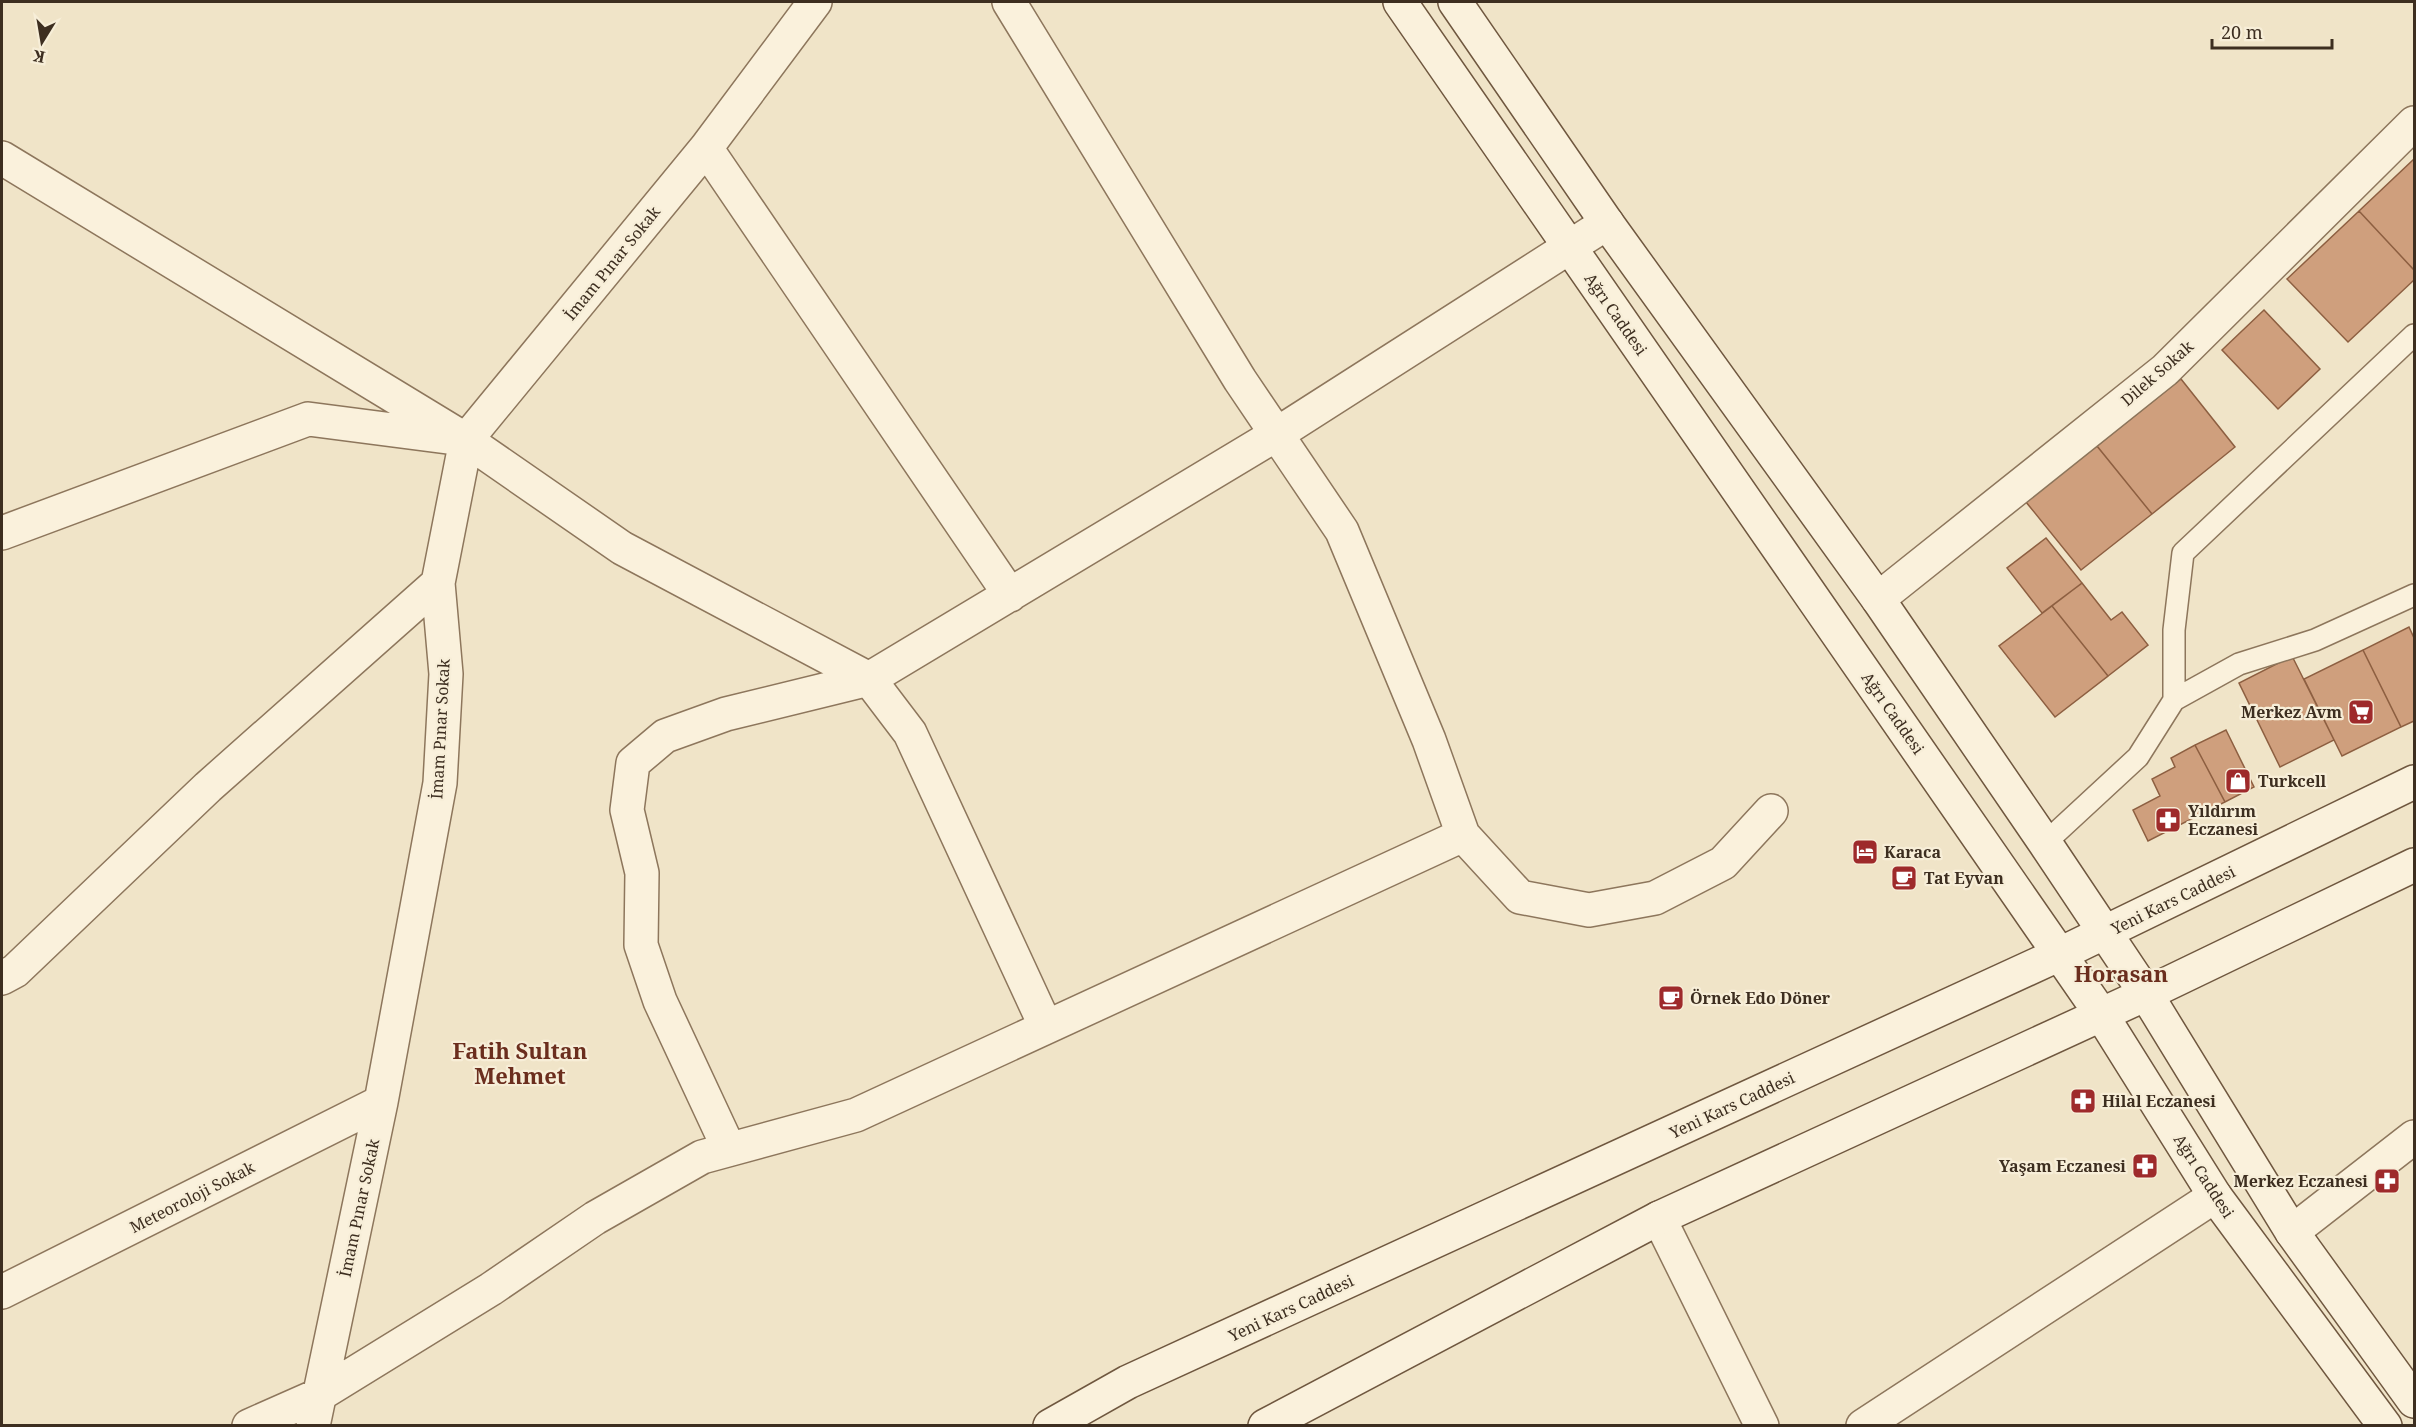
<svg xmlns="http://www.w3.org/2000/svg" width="2416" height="1427" viewBox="0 0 2416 1427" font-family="'Noto Serif',serif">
<rect width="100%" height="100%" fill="#f0e4c8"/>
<path fill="#cf9f7d" stroke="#8d5f41" stroke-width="1.5" d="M2414 159V270L2359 211Z
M2359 211 2414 270V280L2348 342 2287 279Z
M2264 310 2320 369 2278 409 2222 350Z
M2181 379 2235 447 2152 514 2097 446Z
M2097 446 2152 514 2081 570 2026 502Z
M2046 538 2082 583 2042 613 2007 568Z
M2082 583 2111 620 2122 612 2148 645 2108 676 2052 606Z
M2052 606 2108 676 2055 717 1999 646Z
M2409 627 2414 638V721L2401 727 2363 650Z
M2363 650 2401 727 2342 756 2304 679Z
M2292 656 2334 740 2280 767 2239 683Z
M2226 730 2254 787 2225 802 2195 745Z
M2195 745 2225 802 2148 841 2133 810 2160 796 2152 779 2175 767 2171 758Z"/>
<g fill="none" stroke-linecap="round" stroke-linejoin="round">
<defs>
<path id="service" d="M2174 700 2239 664 2315 640 2414 595
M2045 843 2138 757 2174 700V630L2183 553 2414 335"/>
<path id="minor" d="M1009 2 1240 380 1342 531 1429 740 1463 835 1520 897 1589 910 1655 898 1723 863 1771 811
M706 148 1010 595
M2 158 466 440 622 548 869 679 910 733 1046 1027
M2 533 308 419 455 438
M1878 599 2165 370 2414 123
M2 978 15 971 208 787 438 583
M729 1149 660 1001 641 945 642 873 627 810 633 763 665 736 726 714 869 679 1277 434 1607 223
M1659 1218 1762 1426
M2292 1232 2414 1137
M2 1292 381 1102
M249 1426 319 1395 491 1289 595 1218 702 1157 856 1115 1463 835
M313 1426 381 1102 440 783 446 674 438 583 466 440 706 148 815 2
M1863 1426 2215 1196"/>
<path id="secondary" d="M1400 2 2101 1014 2215 1196 2385 1426
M1455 2 1607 223 1878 599 2045 843 2146 994 2292 1232 2414 1401
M1050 1426 1128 1382 2060 954 2414 782
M1265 1426 1659 1218 2146 994 2414 865"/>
</defs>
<use href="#service" stroke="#8d765c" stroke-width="24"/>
<use href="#minor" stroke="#8d765c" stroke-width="36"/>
<use href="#secondary" stroke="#6f573f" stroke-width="36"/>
<use href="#service" stroke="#faf1dc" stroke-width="21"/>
<use href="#minor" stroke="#faf1dc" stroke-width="33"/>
<use href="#secondary" stroke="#faf1dc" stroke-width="33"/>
</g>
<defs>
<symbol id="supermarket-square" viewBox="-11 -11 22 22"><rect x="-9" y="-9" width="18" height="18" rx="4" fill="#9e2a2b" stroke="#f7eed8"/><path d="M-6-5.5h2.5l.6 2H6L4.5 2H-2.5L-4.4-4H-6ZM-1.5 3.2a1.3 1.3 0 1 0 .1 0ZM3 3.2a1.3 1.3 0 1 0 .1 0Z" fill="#fff"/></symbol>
<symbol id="shop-square" viewBox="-11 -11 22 22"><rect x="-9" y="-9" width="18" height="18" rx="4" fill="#9e2a2b" stroke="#f7eed8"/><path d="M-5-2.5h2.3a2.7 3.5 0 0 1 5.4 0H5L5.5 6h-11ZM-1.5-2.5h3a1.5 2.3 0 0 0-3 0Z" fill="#fff"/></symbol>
<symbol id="pharmacy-square" viewBox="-11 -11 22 22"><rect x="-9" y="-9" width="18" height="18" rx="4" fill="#9e2a2b" stroke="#f7eed8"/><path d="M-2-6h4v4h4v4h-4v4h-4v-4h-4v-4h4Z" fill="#fff"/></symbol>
<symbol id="hotel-square" viewBox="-11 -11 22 22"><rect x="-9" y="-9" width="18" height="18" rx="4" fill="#9e2a2b" stroke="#f7eed8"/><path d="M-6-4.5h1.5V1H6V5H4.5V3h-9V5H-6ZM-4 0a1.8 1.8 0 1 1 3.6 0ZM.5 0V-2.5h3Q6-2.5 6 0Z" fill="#fff"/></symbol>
<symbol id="cafe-square" viewBox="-11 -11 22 22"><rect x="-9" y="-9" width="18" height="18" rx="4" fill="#9e2a2b" stroke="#f7eed8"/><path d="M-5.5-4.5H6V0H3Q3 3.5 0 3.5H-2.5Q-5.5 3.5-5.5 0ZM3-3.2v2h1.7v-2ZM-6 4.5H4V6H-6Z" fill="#fff"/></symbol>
</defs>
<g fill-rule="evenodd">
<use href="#supermarket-square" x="2346" y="697" width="30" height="30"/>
<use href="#shop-square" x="2223" y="766" width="30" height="30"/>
<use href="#pharmacy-square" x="2153" y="805" width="30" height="30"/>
<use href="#hotel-square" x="1850" y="837" width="30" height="30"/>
<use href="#cafe-square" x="1889" y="863" width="30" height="30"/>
<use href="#cafe-square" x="1656" y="983" width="30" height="30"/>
<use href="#pharmacy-square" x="2068" y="1086" width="30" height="30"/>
<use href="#pharmacy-square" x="2130" y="1151" width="30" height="30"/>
<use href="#pharmacy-square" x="2372" y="1166" width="30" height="30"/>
</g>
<g text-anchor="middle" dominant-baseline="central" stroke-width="4.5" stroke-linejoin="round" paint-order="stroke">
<g font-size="16" fill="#3d2e20" stroke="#f7eed8">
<text transform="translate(612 263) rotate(-51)">İmam Pınar Sokak</text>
<text transform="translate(1616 314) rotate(55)">Ağrı Caddesi</text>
<text transform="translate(2157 373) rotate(-41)">Dilek Sokak</text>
<text transform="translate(1893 713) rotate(55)">Ağrı Caddesi</text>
<text transform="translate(440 729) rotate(-87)">İmam Pınar Sokak</text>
<text transform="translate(2173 900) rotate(-26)">Yeni Kars Caddesi</text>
<text transform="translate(1732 1105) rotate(-25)">Yeni Kars Caddesi</text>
<text transform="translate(2204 1176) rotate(57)">Ağrı Caddesi</text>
<text transform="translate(192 1197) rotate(-27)">Meteoroloji Sokak</text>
<text transform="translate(359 1208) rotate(-78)">İmam Pınar Sokak</text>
<text transform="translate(1291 1308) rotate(-25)">Yeni Kars Caddesi</text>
</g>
<g font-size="16" font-weight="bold" fill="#3d2e20" stroke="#f7eed8" text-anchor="start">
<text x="2342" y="712" text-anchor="end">Merkez Avm</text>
<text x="2258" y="781">Turkcell</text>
<text x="2188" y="811">Yıldırım<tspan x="2188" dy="18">Eczanesi</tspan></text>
<text x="1884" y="852">Karaca</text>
<text x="1924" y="878">Tat Eyvan</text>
<text x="1690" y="998">Örnek Edo Döner</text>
<text x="2102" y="1101">Hilal Eczanesi</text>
<text x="2126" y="1166" text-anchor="end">Yaşam Eczanesi</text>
<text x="2368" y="1181" text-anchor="end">Merkez Eczanesi</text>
</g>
<g font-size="22" font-weight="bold" fill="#6b2e1e" stroke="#f7eed8">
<text x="2121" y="973">Horasan</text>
<text x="520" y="1050">Fatih Sultan<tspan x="520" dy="25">Mehmet</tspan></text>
</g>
</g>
<rect width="2416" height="1427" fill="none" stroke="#3d2e20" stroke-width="6"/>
<g transform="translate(42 42) rotate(191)" stroke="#f7eed8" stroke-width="4.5" paint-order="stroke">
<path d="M0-4.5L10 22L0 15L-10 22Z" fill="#3d2e20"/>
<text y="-9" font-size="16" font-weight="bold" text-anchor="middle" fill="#3d2e20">K</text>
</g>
<path d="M2212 39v9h120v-9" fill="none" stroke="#3d2e20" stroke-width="3"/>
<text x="2221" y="39" font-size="18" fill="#3d2e20" stroke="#f7eed8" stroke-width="4.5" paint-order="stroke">20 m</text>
</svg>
